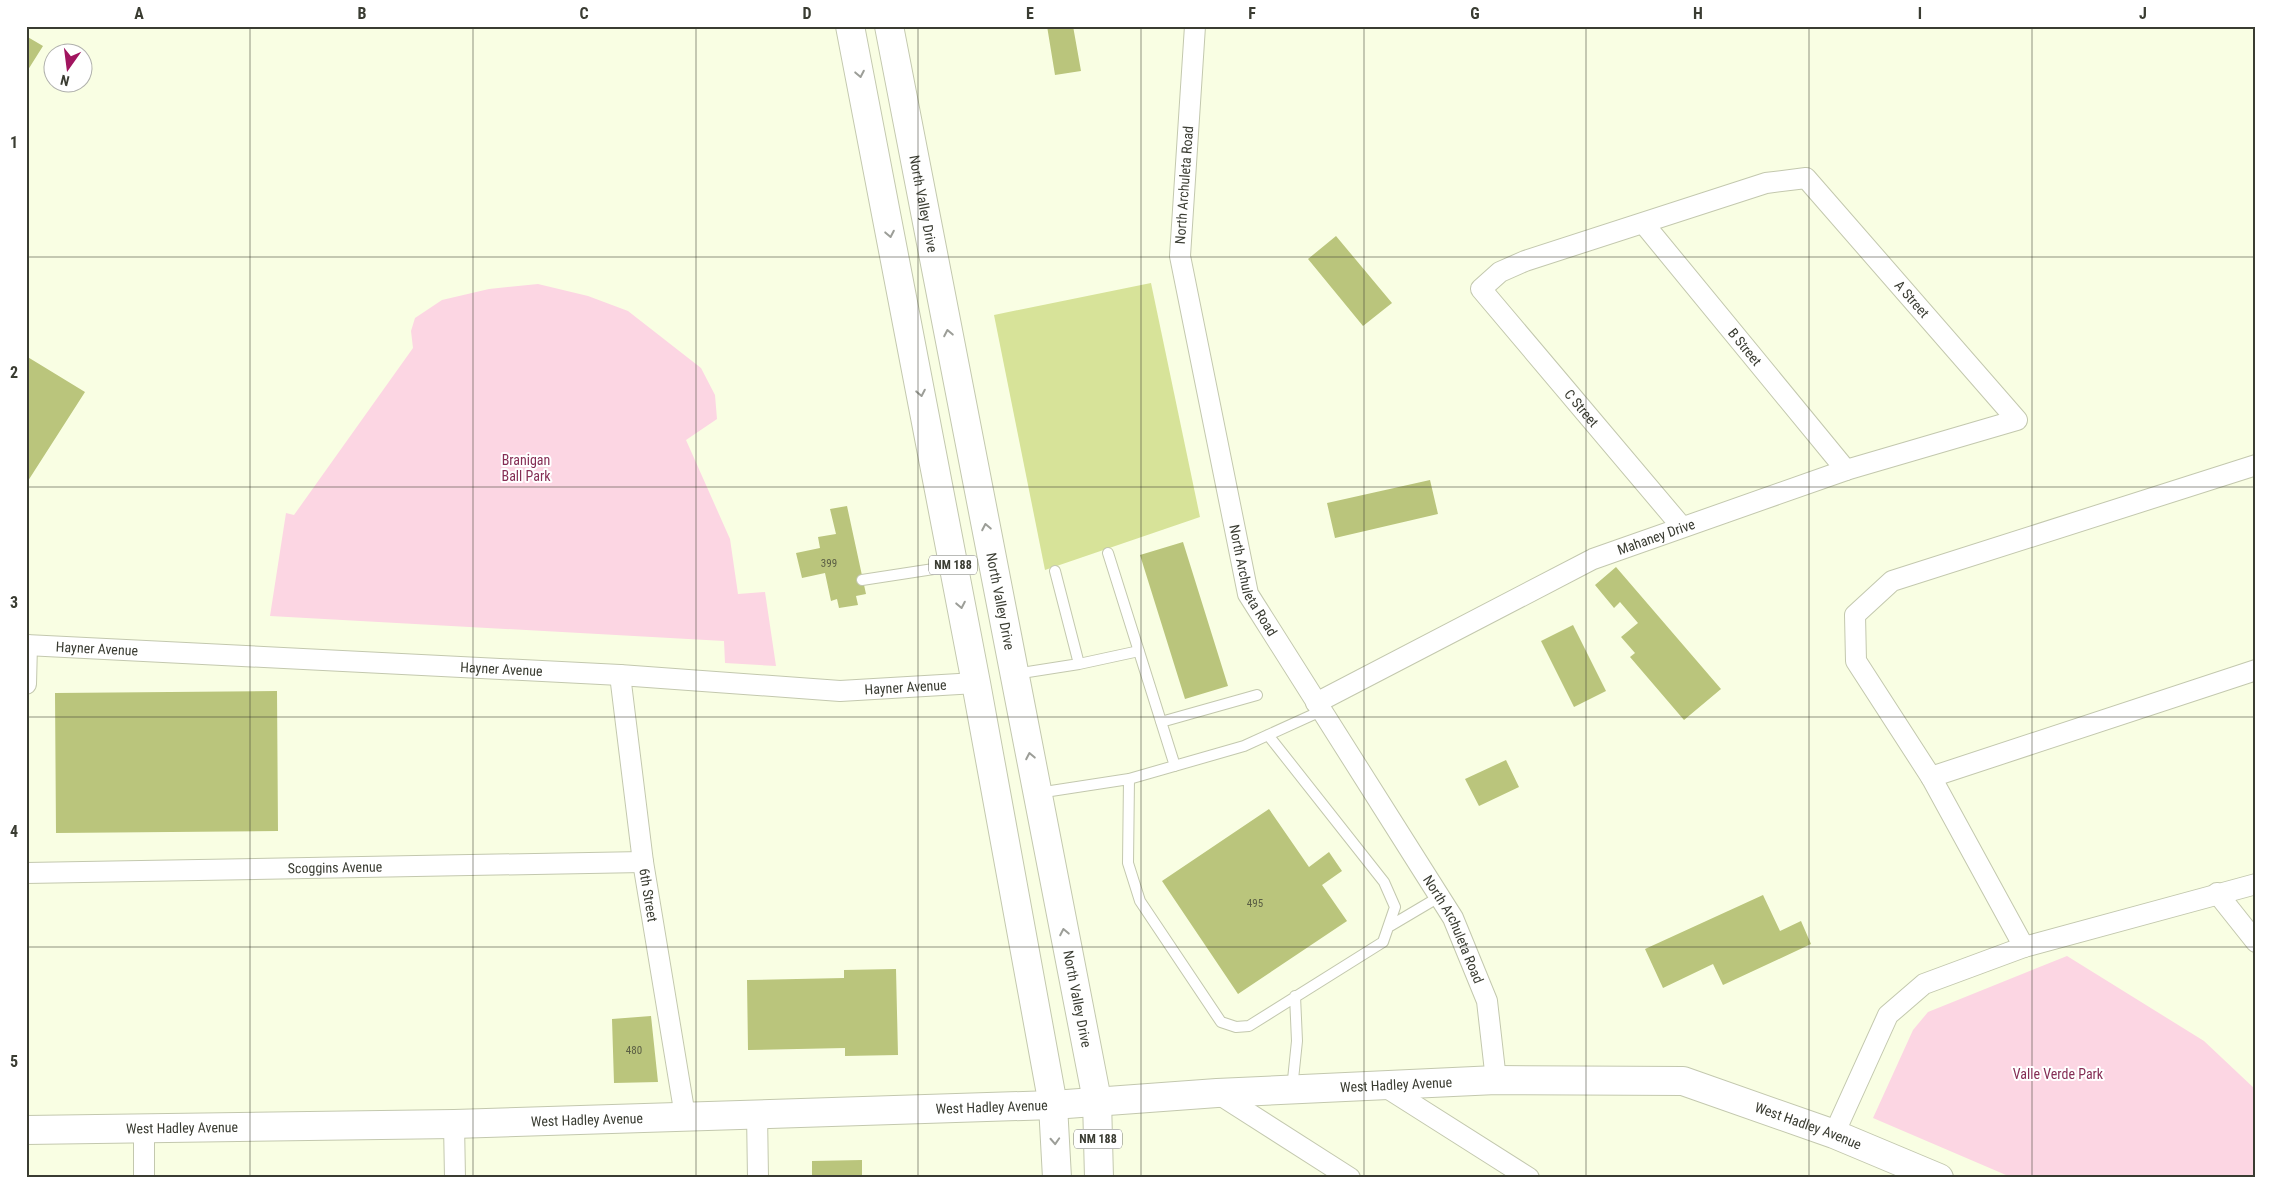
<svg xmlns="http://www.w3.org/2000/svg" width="2282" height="1204" viewBox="0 0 2282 1204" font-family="'Roboto Condensed',sans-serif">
<rect width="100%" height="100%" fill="#f9fee3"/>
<path fill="#fcd6e3" d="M538 284 588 296 628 311 701 368 715 395 717 419 686 440 730 539 738 594 765 592 776 666 725 663 724 641 270 616 286 513 294 515 413 348 411 331 415 318 442 300 489 289Z
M2067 956 2204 1041 2256 1090V1178H2013L1873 1118 1913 1030 1928 1012Z"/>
<path fill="#d7e399" d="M1151 283 1200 517 1045 570 994 315Z"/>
<path fill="#bac57c" d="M1047 26H1073L1081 71 1055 75Z
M26 36 43 46 26 73Z
M1336 236 1392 303 1363 326 1308 259Z
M26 356 85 392 26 484Z
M1430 480 1438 514 1335 538 1327 503Z
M847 506 866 594 856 596 858 605 839 608 837 599 831 601 825 573 802 578 796 553 820 548 818 537 836 534 830 509Z
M1183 542 1228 686 1185 699 1140 555Z
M1616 567 1721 689 1684 720 1630 657 1635 653 1621 637 1638 623 1620 602 1614 608 1595 585Z
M1573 625 1606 691 1574 707 1541 641Z
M277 691 278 831 56 833 55 693Z
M1506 760 1519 787 1479 806 1465 779Z
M1269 809 1309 867 1329 852 1342 871 1322 885 1347 921 1238 994 1162 881Z
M1763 895 1780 931 1801 921 1811 944 1723 985 1713 964 1663 988 1645 949Z
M896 969 898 1055 845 1056V1048L748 1050 747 980 844 978V970Z
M651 1016 658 1082 614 1083 612 1019Z
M862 1160V1178H812V1161Z"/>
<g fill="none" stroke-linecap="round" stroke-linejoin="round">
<defs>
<path id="lane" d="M1108 553 1175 766
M1055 571 1079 664 1139 651
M862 580 953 566
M1015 674 1079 664
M1161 722 1257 695
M1129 779 1128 863 1140 901 1221 1022 1236 1027 1249 1026 1383 942 1395 907 1384 882 1268 735
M1038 793 1129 779 1244 746 1321 711
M1390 926 1439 897
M1292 1089 1297 1041 1295 996"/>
<g id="street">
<path id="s1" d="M1195 26 1180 256 1248 594 1453 918 1487 1001 1496 1080"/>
<path id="s2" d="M1644 224 1846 470"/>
<path d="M2256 465 1892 581 1855 615 1856 661 1931 777 2024 947 2256 884"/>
<path id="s3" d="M26 645 620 675 840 691 976 683"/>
<path id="s4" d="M620 675 643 862 685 1116"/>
<path d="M26 684 27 645"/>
<path id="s5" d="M1316 703 1593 559 1846 470 2017 420 1806 178 1766 183 1525 261 1500 272 1481 289 1682 527"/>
<path d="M1931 777 2256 670"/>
<path id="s6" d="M26 873 643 862"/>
<path d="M2217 893 2256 942"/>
<path d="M1384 1086 1529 1178"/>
<path d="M1217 1093 1350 1178"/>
<path d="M757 1113 758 1178"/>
<path d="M454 1124 455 1178"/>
<path d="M1834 1134 1888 1015 1924 984 2024 947"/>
<path d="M144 1178V1128"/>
</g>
<g id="secondary">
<path id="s7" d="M26 1130 454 1124 1053 1105 1217 1093 1496 1080 1683 1081 1834 1134 1939 1178"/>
</g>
<g id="primary">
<path d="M850 26 976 683 1053 1105 1057 1178"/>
<path id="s8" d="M889 26 1097 1100 1099 1178"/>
</g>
</defs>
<use href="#lane" stroke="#c3c8ae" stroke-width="12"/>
<use href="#street" stroke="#c3c8ae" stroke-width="22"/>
<use href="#secondary" stroke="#c3c8ae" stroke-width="30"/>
<use href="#primary" stroke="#c3c8ae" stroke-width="30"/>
<use href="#lane" stroke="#fff" stroke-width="10"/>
<use href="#street" stroke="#fff" stroke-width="20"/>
<use href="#secondary" stroke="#fff" stroke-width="28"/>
<use href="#primary" stroke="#fff" stroke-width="28"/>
</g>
<defs><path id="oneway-chevron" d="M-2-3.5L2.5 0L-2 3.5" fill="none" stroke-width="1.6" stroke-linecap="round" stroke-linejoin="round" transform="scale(1.25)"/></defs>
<g stroke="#9c9e98">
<use href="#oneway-chevron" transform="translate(860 74) rotate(79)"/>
<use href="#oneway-chevron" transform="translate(890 234) rotate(79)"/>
<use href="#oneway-chevron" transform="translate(948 333) rotate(-101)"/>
<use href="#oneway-chevron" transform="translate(921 393) rotate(79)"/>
<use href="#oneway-chevron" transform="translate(986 527) rotate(-101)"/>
<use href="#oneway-chevron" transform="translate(961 605) rotate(79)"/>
<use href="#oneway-chevron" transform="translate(1030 756) rotate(-101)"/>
<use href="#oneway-chevron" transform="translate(1064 932) rotate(-101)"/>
<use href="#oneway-chevron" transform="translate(1055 1141) rotate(87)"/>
</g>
<path fill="none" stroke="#3a3c32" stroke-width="1" stroke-opacity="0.55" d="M250 26V1178M473 26V1178M696 26V1178M918 26V1178M1141 26V1178M1364 26V1178M1586 26V1178M1809 26V1178M2032 26V1178M26 257H2256M26 487H2256M26 717H2256M26 947H2256"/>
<g text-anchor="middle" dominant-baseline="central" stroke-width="4" stroke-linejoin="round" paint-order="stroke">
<g font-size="11" fill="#5a5e44">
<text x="829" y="563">399</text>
<text x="1255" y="903">495</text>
<text x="634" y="1050">480</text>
</g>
<g fill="#fff" stroke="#757670" stroke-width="1">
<rect x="929" y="555.5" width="48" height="19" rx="4"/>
<rect x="1074" y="1129.5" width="48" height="19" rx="4"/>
</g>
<g font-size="12" font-weight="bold" fill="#3a3c32">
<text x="953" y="565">NM 188</text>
<text x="1098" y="1139">NM 188</text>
</g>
<g font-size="14" fill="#3a3c32" stroke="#fff">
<text transform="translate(1184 185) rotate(-86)">North Archuleta Road</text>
<text stroke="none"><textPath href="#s8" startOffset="181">North Valley Drive</textPath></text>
<text transform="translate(1912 299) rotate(49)">A Street</text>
<text stroke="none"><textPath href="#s2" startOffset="159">B Street</textPath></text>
<text stroke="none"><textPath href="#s5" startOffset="1582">C Street</textPath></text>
<text stroke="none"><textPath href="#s5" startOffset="379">Mahaney Drive</textPath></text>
<text stroke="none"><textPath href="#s1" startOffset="564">North Archuleta Road</textPath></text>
<text stroke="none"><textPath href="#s8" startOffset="586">North Valley Drive</textPath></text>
<text stroke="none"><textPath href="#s3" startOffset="71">Hayner Avenue</textPath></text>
<text stroke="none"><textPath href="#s3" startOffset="476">Hayner Avenue</textPath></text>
<text stroke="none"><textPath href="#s3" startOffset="881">Hayner Avenue</textPath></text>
<text stroke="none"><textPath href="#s6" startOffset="309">Scoggins Avenue</textPath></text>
<text stroke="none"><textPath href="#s4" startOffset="222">6th Street</textPath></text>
<text stroke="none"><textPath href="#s1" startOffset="969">North Archuleta Road</textPath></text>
<text stroke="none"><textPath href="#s8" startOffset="991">North Valley Drive</textPath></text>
<text stroke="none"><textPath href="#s7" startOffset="1371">West Hadley Avenue</textPath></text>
<text stroke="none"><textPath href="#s7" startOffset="966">West Hadley Avenue</textPath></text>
<text stroke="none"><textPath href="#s7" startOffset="561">West Hadley Avenue</textPath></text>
<text stroke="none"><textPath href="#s7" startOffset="1791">West Hadley Avenue</textPath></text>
<text stroke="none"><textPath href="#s7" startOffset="156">West Hadley Avenue</textPath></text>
</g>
<g font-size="14" fill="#852e55" stroke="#fff">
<text x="526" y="460">Branigan<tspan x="526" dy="16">Ball Park</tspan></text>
<text x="2058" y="1074">Valle Verde Park</text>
</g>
</g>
<rect width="2282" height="1204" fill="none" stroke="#ffffff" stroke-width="55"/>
<g transform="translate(68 68) rotate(194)"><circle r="24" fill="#ffffff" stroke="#b0b1ad"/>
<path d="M0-4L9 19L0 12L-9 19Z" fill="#a1155f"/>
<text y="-8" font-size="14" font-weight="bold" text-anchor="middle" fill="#3a3c32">N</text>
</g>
<rect x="28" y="28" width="2226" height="1148" fill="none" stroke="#3a3c32" stroke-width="2"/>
<g font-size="16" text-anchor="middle" font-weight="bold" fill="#3a3c32">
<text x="139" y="19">A</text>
<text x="362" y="19">B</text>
<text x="584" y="19">C</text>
<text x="807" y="19">D</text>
<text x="1030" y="19">E</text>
<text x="1252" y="19">F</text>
<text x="1475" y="19">G</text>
<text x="1698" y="19">H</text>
<text x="1920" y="19">I</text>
<text x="2143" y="19">J</text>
<text x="14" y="148">1</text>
<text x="14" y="378">2</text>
<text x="14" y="608">3</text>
<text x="14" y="837">4</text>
<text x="14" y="1067">5</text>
</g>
</svg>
